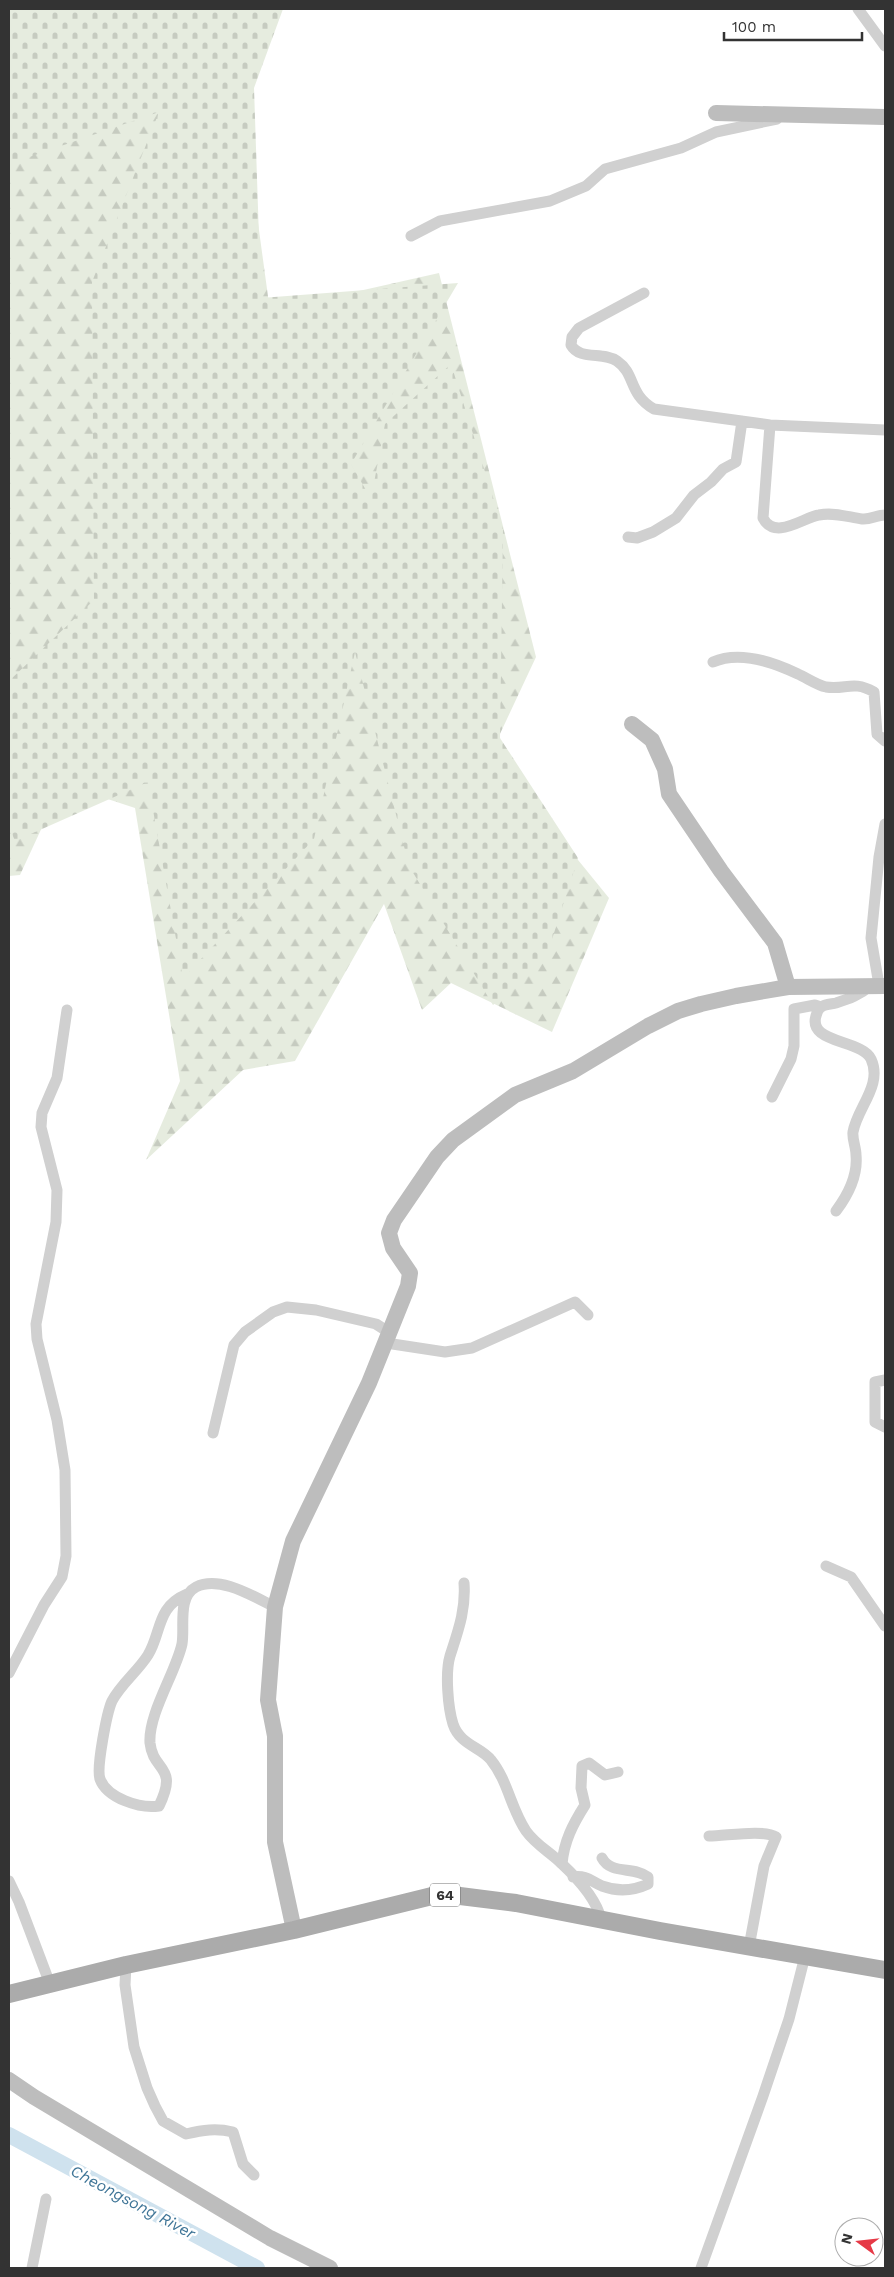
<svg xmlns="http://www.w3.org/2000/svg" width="894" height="2277" viewBox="0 0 894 2277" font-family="'Work Sans',sans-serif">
<defs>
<pattern id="forest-firs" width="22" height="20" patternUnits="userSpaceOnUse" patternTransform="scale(1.25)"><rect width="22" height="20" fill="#e6ecdf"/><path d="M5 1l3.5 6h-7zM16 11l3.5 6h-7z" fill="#c6cbc0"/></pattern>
<pattern id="cemetery-stones" width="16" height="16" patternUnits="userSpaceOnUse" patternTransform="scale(1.25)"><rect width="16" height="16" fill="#e6ecdf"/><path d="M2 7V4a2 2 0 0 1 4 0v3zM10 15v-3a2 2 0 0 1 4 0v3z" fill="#c6cbc0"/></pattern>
</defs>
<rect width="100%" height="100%" fill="#fff"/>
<path fill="url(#forest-firs)" d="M9 9 238 76 270 311 439 273 536 657 491 753 609 898 552 1032 451 983 422 1010 384 904 295 1061 243 1070 146 1160 180 1081 135 808 62 784 20 875 9 876Z"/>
<path fill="url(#cemetery-stones)" d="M9 9H283L254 88 261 298 458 283 351 464 371 499 385 424 451 364 503 529 500 738 578 858 546 958 493 1005 409 866 355 652 314 839 183 978 148 782 15 841 9 826V681L94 600 92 282 159 112 9 164Z"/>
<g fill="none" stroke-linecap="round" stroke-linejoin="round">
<path stroke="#cfe2ee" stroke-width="16" d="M9 2135 257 2268"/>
<path stroke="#d0d0d0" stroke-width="11" d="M858 9 885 46
M411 236 440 221 550 201 586 186 605 169 681 148 716 132 777 119
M644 293 579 328 572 337 571 345C580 361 603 351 617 361 636 374 628 394 654 409L770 425 885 430
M770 425 763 518C775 541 804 517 819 515 834 512 848 517 862 519 870 520 877 515 885 515
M628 537 637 538 653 532 676 518 694 495 711 482 723 469 736 462 742 421
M713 662C740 650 773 662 798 674 807 678 817 685 826 687 846 690 853 680 874 692L877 734 885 741
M879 985 871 938 879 857 885 824
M772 1097 791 1059 794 1046V1009L815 1005 821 1007
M836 1211C848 1195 858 1175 856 1155 856 1147 852 1139 853 1132 857 1108 883 1085 871 1059 862 1039 804 1044 817 1013 817 1012 820 1007 821 1007 825 1004 832 1004 836 1003 849 999 860 995 870 986
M386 1343 445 1352 472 1348 575 1302 588 1315
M885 1380 875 1382V1422L885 1427
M213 1433 234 1345 245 1332 273 1312 287 1307 316 1310 376 1324 390 1333
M826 1566 851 1577 885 1626
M464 1583C466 1610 458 1631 450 1656 445 1673 448 1708 453 1724 460 1745 481 1747 491 1760 508 1781 511 1809 526 1831 536 1845 550 1852 562 1864 577 1878 596 1898 601 1919
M187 1594C156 1607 162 1632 148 1655 138 1671 121 1684 112 1701 107 1712 96 1768 100 1779 107 1798 140 1809 159 1806 179 1765 153 1772 150 1743 148 1714 176 1672 182 1644 185 1627 177 1597 196 1587 220 1575 254 1597 275 1607
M9 1673 44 1605 62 1577 66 1556 65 1470 57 1420 37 1339 36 1324 56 1222 57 1190 41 1127 42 1113 57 1078 67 1010
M709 1836C726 1836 763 1829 776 1837L764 1866 749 1947
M562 1864C564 1841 573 1824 585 1805L581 1788 582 1766 589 1763 605 1775 618 1772
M573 1877C586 1875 591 1881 602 1886 618 1892 633 1891 648 1884V1877C634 1866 611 1875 602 1858
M9 1881 19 1902 50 1984
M126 1965 125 1985 134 2047 147 2088 155 2106 163 2121 186 2134C203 2130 216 2128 233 2132L243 2164 254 2175
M32 2268 46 2199
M701 2268 763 2096 789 2019 805 1956"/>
<path stroke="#bdbdbd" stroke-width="16" d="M716 113 885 117
M632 724 652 740 665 769 669 794 721 871 775 943 788 987
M294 1930 275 1842V1736L268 1700 275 1607 293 1541 369 1383 408 1286 410 1273 393 1248 389 1233 394 1220 437 1157 453 1140 515 1095 573 1071 648 1026 678 1011 701 1004 736 996 788 987 885 986
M9 2080 34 2097 270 2238 330 2268"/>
<path stroke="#ababab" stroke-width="18" d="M9 1994 126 1965 294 1930 432 1896 452 1895 516 1903 660 1931 885 1970"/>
</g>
<g text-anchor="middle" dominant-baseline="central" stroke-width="5" stroke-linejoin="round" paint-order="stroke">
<rect fill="#fff" stroke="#707070" stroke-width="1" x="430" y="1883.5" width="30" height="23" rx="4"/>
<g font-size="14" font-weight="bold" fill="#333">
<text x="445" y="1895">64</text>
</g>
<g font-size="16" font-style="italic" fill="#3f7597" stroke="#fff">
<text transform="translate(133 2202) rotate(28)">Cheongsong River</text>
</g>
</g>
<rect width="894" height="2277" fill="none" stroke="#333333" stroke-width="20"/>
<g transform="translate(859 2242) rotate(285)"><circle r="24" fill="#ffffff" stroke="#adadad"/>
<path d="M0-4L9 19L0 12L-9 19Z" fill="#e63946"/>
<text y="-8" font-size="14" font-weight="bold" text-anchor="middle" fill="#333333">N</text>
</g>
<path d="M724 32v8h138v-8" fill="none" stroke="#333333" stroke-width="2.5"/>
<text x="732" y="32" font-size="15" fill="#333333" stroke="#ffffff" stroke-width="4" paint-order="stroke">100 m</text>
</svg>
